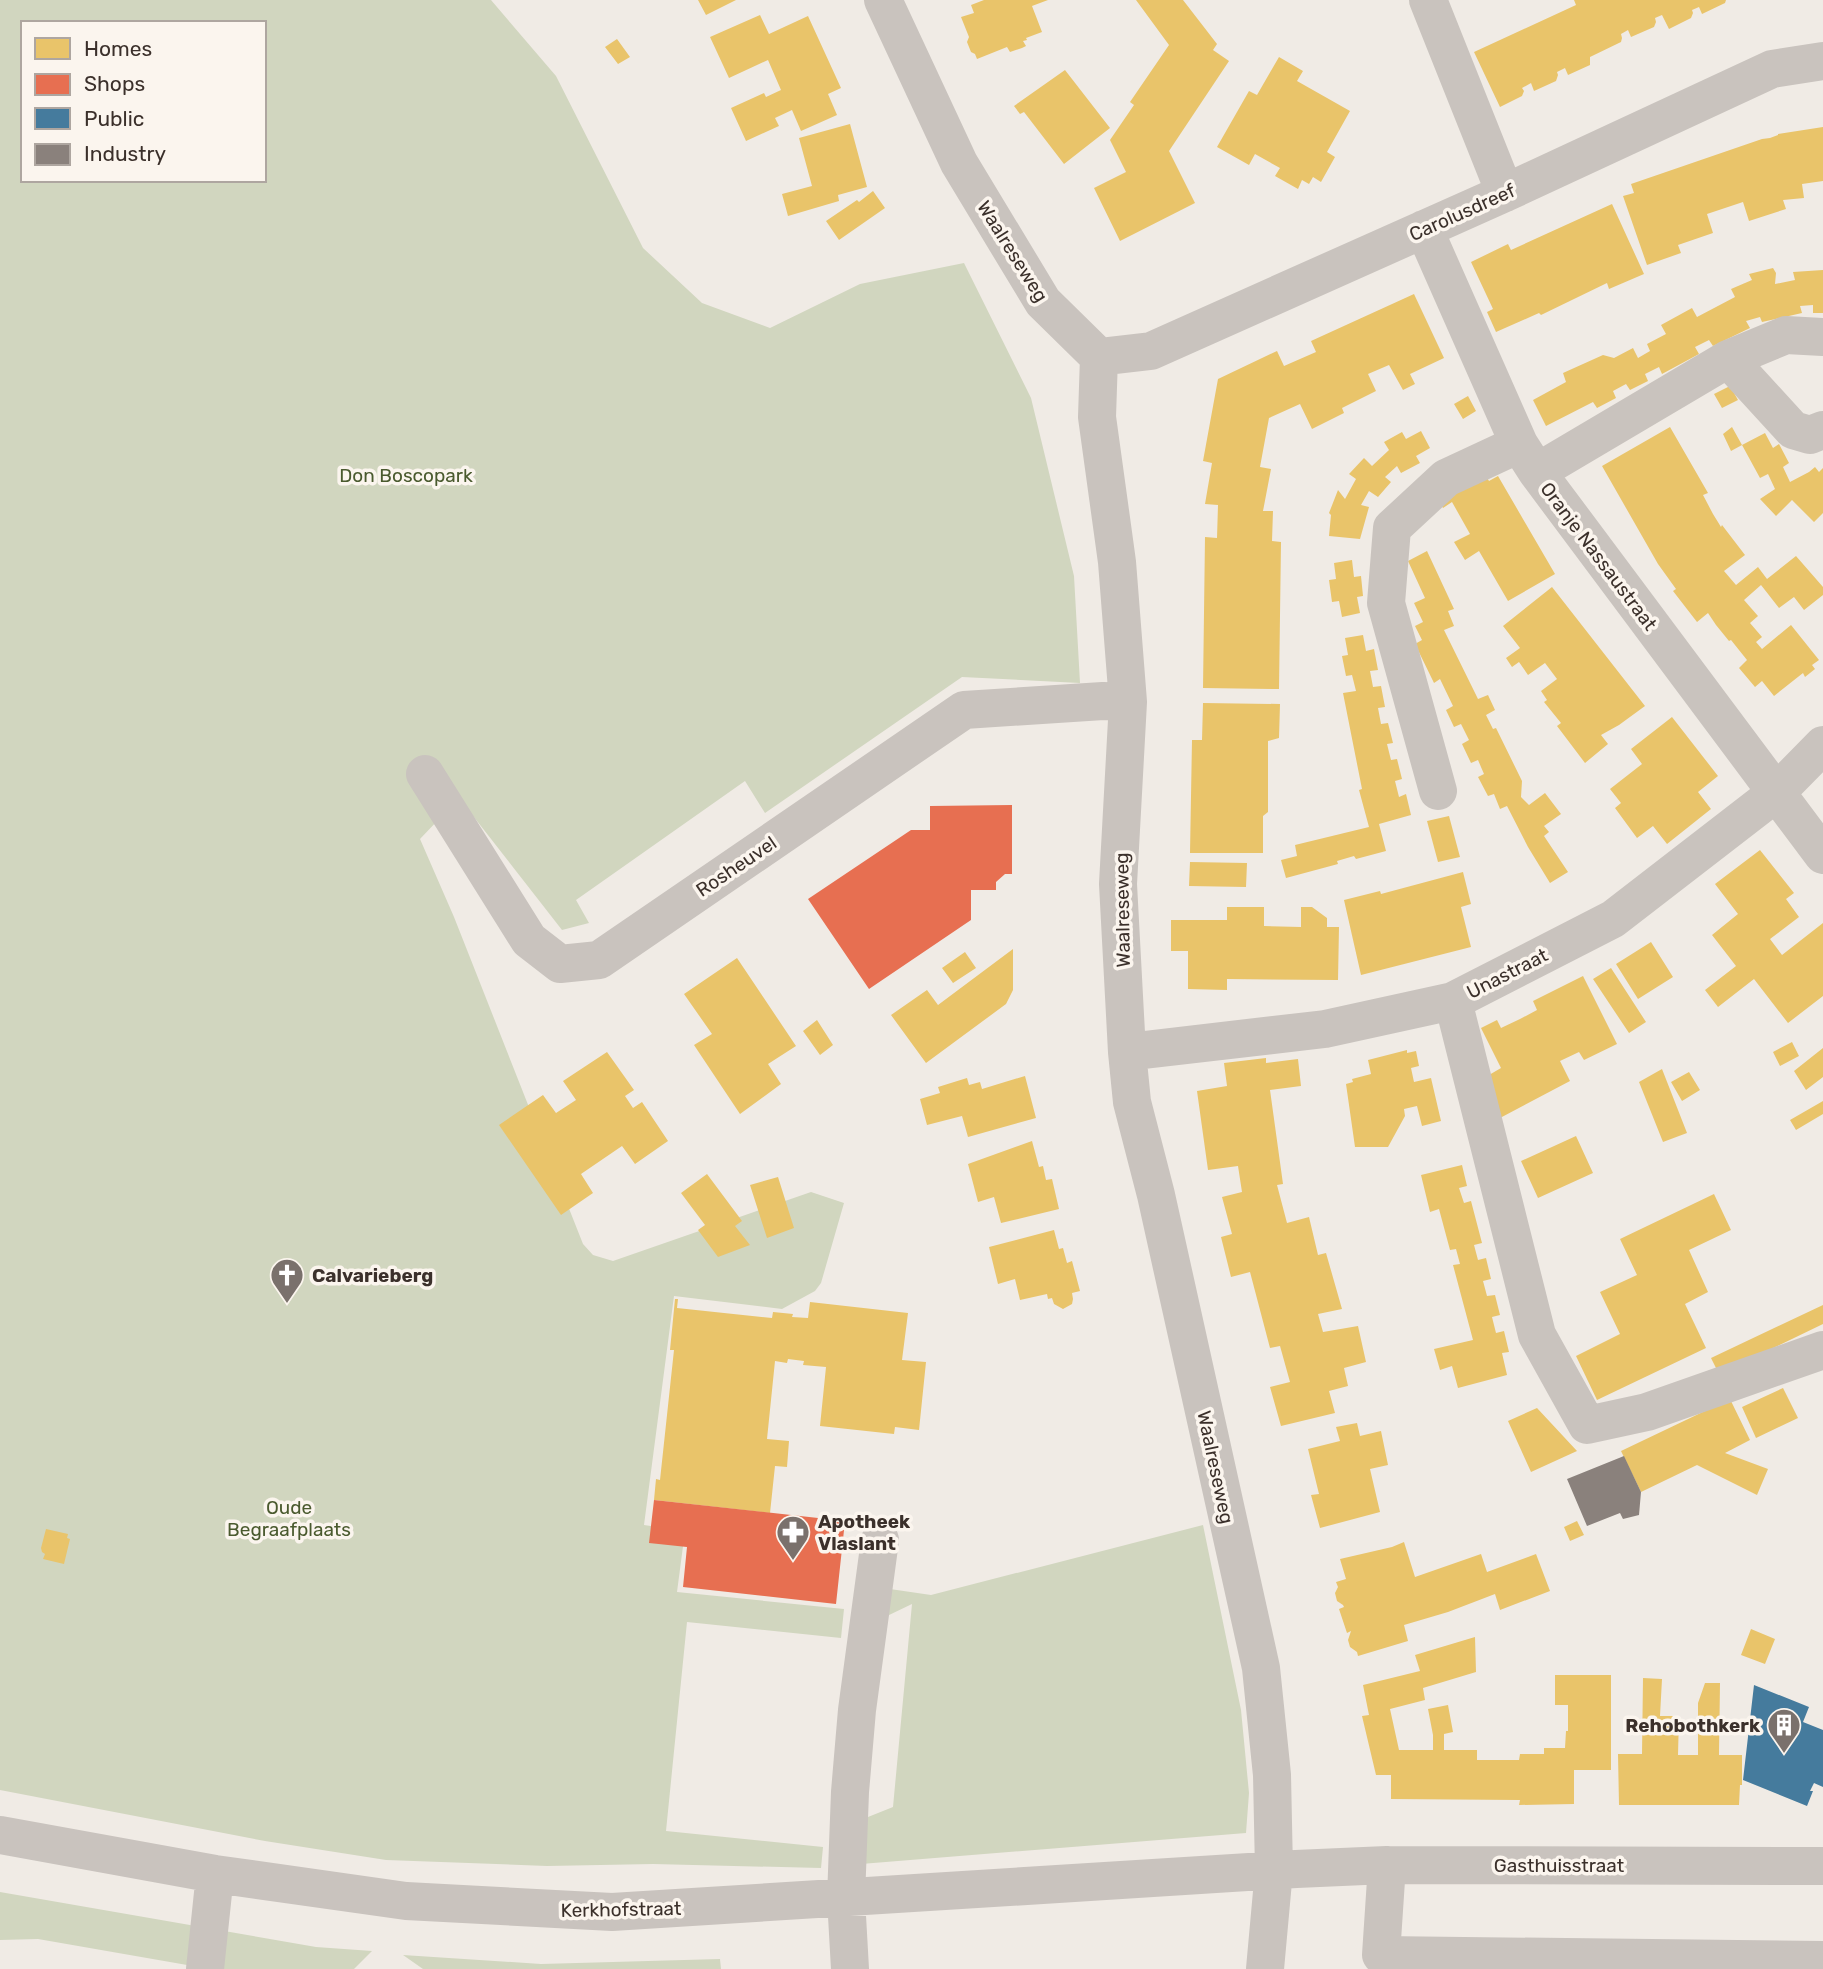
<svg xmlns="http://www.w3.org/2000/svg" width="1823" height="1969" font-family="Rubik,sans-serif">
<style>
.green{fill:#d1d6bf;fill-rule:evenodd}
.homes{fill:#e9c46a}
.shops{fill:#e76f51}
.public{fill:#457b9d}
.industry{fill:#8a817c}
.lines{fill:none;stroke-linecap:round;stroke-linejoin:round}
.minor{stroke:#c9c3be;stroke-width:38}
.labels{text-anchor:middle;stroke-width:7;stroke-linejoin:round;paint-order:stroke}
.street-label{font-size:19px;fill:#3b302b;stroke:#fbf5ee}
.park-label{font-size:19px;fill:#4a5a2e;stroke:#fbf5ee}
.poi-label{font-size:19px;font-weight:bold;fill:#3b302b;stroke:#fbf5ee;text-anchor:start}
</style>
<rect width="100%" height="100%" fill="#f0ebe5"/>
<path class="green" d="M 0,0 L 491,0 L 556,76 L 643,248 L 702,303 L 770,328 L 860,284 L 964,263 L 1031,398 L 1074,576 L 1080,683 L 962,677 L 765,813 L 745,781 L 576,900 L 589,923 L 562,930 L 459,798 L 420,839 L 454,917 L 583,1244 L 593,1255 L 613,1261 L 811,1192 L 844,1203 L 821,1283 L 815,1291 L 782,1309 L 674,1296 L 644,1525 L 685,1531 L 677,1592 L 844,1609 L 841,1638 L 687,1622 L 666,1831 L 823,1847 L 821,1868 L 653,1864 L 547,1866 L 386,1860 L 265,1841 L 0,1790 ZM 23,23 L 264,23 L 264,180 L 23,180 Z
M 1203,1525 L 1241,1710 L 1249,1793 L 1246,1833 L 861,1864 L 863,1819 L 893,1807 L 912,1604 L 887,1616 L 890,1589 L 931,1595 Z
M 0,1892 L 316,1947 L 372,1951 L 354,1969 L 210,1969 L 38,1939 L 0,1940 Z
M 403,1955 L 541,1964 L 720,1959 L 721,1969 L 423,1969 Z"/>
<path class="homes" d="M 698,0 L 736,0 L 706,15 Z
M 984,0 L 1048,0 L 1032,6 L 1042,32 L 1026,38 L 1027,40 L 1023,41 L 1026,46 L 1022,48 L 1010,52 L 1007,47 L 977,59 L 975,54 L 971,52 L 967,42 L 969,37 L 961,17 L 974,13 L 971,5 Z
M 1136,0 L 1183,0 L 1217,44 L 1213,50 L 1229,61 L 1169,151 L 1195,203 L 1120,241 L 1094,188 L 1126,172 L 1110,140 L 1134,105 L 1130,102 L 1169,45 Z
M 1574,0 L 1726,0 L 1725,3 L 1702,14 L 1699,7 L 1692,10 L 1693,13 L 1691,18 L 1669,29 L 1662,15 L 1655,18 L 1656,22 L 1654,27 L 1631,37 L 1628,30 L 1621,34 L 1622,38 L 1621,42 L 1590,57 L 1590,65 L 1568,75 L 1565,68 L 1557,72 L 1558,75 L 1556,81 L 1534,91 L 1531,83 L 1522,88 L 1524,91 L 1522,96 L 1500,107 L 1474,52 L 1576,5 Z
M 760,15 L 769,34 L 808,16 L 841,88 L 828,94 L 837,115 L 801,131 L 792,110 L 775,118 L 779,126 L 746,141 L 731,108 L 764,93 L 766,97 L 781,90 L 768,60 L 729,78 L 710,37 Z
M 617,39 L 630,57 L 618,64 L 605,47 Z
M 1279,57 L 1303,71 L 1297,81 L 1350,111 L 1327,152 L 1335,157 L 1321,182 L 1313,177 L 1309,184 L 1302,180 L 1298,189 L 1275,176 L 1280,168 L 1255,154 L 1249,165 L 1217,147 L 1249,91 L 1257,95 Z
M 1065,70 L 1110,128 L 1064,164 L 1024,112 L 1020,114 L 1014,106 Z
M 850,124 L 867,187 L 838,195 L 839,201 L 788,216 L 782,194 L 812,186 L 799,138 Z
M 1823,127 L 1823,181 L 1802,184 L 1804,198 L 1783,200 L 1786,209 L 1749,221 L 1743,202 L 1707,214 L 1713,233 L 1678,245 L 1681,253 L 1647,265 L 1623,196 L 1634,193 L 1631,184 L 1762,139 L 1770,138 L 1778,135 L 1778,134 Z
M 873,191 L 885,208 L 839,240 L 826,221 L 857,200 L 859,202 Z
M 1612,204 L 1644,274 L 1609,289 L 1607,283 L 1541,315 L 1539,313 L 1496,332 L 1487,312 L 1493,309 L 1471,262 L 1508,244 L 1511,250 Z
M 1773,268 L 1776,273 L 1775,284 L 1795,280 L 1793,272 L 1823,270 L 1823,313 L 1813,313 L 1813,305 L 1800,306 L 1802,313 L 1762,322 L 1760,317 L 1746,321 L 1750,328 L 1713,346 L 1709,340 L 1695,347 L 1699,354 L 1662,374 L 1659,367 L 1645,374 L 1648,381 L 1630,390 L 1626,384 L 1613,391 L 1616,398 L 1597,408 L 1593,402 L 1546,426 L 1533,400 L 1566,382 L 1563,373 L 1603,355 L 1614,358 L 1633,348 L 1638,358 L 1650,351 L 1647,344 L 1666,334 L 1661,325 L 1692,308 L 1697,317 L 1735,297 L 1731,289 L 1752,280 L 1749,274 Z
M 1414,294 L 1444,358 L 1410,374 L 1415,384 L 1403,390 L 1389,365 L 1368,374 L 1376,391 L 1342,408 L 1344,413 L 1312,429 L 1300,404 L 1269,418 L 1260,467 L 1271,469 L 1263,511 L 1273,511 L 1272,541 L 1281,542 L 1279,689 L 1203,688 L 1205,537 L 1217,538 L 1218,505 L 1205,504 L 1212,463 L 1203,461 L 1218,379 L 1277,351 L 1284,366 L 1316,352 L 1311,341 Z
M 1730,386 L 1738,400 L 1722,408 L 1714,394 Z
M 1468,396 L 1476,411 L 1463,419 L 1454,404 Z
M 1670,427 L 1708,493 L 1703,495 L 1713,514 L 1721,527 L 1722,525 L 1745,555 L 1724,571 L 1736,585 L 1758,567 L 1767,579 L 1796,556 L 1823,587 L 1823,595 L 1804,610 L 1794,597 L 1779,608 L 1761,585 L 1744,600 L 1758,616 L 1750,623 L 1762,637 L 1756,642 L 1762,649 L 1791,625 L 1819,660 L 1812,665 L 1815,669 L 1805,677 L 1803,673 L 1774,696 L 1762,681 L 1755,687 L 1739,668 L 1747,660 L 1731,640 L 1729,641 L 1716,625 L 1708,613 L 1697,622 L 1673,591 L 1676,589 L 1658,564 L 1602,466 Z
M 1732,427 L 1742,445 L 1731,451 L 1723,434 Z
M 1421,431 L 1430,448 L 1416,456 L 1420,463 L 1401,473 L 1397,466 L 1385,477 L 1391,482 L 1378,497 L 1369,491 L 1361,505 L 1369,507 L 1360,539 L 1329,536 L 1331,515 L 1329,513 L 1338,490 L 1345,499 L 1356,479 L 1349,474 L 1364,458 L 1372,466 L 1389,450 L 1384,442 L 1402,432 L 1406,439 Z
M 1765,433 L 1773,448 L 1779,444 L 1789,463 L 1783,467 L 1790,482 L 1809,472 L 1815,467 L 1819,472 L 1823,468 L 1823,513 L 1814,522 L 1792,500 L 1776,516 L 1760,499 L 1775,489 L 1768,474 L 1760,478 L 1742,445 Z
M 1483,471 L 1489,481 L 1498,476 L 1555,574 L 1508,601 L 1479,551 L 1465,560 L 1454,542 L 1470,534 L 1452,502 L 1443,508 L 1437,498 Z
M 1427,551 L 1454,609 L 1448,611 L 1454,626 L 1444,630 L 1478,699 L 1488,695 L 1495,710 L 1486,715 L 1493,729 L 1496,728 L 1522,781 L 1521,797 L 1529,805 L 1545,793 L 1561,814 L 1544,826 L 1549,832 L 1544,836 L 1568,872 L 1550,883 L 1528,847 L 1507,806 L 1500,809 L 1494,794 L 1488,796 L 1478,777 L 1484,774 L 1478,760 L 1471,763 L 1462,744 L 1469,740 L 1461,724 L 1454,727 L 1446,710 L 1453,706 L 1440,679 L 1434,683 L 1415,644 L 1422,640 L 1415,626 L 1423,622 L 1414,603 L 1425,598 L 1408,561 Z
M 1352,560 L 1354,577 L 1361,576 L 1363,596 L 1357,597 L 1360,613 L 1342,617 L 1339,601 L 1332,602 L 1329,580 L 1336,579 L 1334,563 Z
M 1552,587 L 1645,706 L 1619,725 L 1601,735 L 1608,744 L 1585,763 L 1557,726 L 1561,723 L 1544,702 L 1547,700 L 1541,691 L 1557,679 L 1545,663 L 1528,675 L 1519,662 L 1512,667 L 1506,658 L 1520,648 L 1503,626 Z
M 1363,635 L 1366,651 L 1374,649 L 1378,670 L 1370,671 L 1373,687 L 1381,686 L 1385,707 L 1378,708 L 1381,724 L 1388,723 L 1393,743 L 1387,744 L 1391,760 L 1397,759 L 1402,779 L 1395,781 L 1399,797 L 1406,794 L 1411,815 L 1379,824 L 1386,851 L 1356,859 L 1354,856 L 1337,861 L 1338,864 L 1286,878 L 1281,860 L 1297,856 L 1295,845 L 1369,827 L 1359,790 L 1362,789 L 1343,693 L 1356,691 L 1352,675 L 1346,676 L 1342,656 L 1348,655 L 1345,638 Z
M 1203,703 L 1280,704 L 1279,738 L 1268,741 L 1268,812 L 1263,816 L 1263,853 L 1190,853 L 1192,740 L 1202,740 Z
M 1672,717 L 1718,776 L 1698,792 L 1711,809 L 1667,844 L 1653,826 L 1637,838 L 1615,808 L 1621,803 L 1610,789 L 1642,764 L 1631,749 Z
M 1449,816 L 1460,857 L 1438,862 L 1427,821 Z
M 1760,850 L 1794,893 L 1786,899 L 1799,917 L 1770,939 L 1782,955 L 1823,923 L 1823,996 L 1788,1023 L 1754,979 L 1718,1007 L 1705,990 L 1736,966 L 1712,935 L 1738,914 L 1715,884 Z
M 1190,862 L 1247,863 L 1246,887 L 1189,886 Z
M 1463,872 L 1471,904 L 1461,907 L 1471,947 L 1361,975 L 1344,900 L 1380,891 L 1381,894 Z
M 1227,907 L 1264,907 L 1264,926 L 1301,927 L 1301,907 L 1312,907 L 1327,918 L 1327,927 L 1339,927 L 1338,980 L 1227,979 L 1227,990 L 1188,989 L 1188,951 L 1171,951 L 1171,920 L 1227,920 Z
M 1651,942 L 1673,977 L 1638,999 L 1616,964 Z
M 1013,949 L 1013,990 L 1006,1004 L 926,1063 L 891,1015 L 927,990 L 938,1005 Z
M 965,952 L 976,968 L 953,983 L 942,968 Z
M 737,958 L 796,1046 L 768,1064 L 781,1084 L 740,1114 L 694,1045 L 712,1034 L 684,994 Z
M 1611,968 L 1646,1022 L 1629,1033 L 1593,979 Z
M 1583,976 L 1617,1044 L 1584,1060 L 1579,1052 L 1560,1061 L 1570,1081 L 1500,1118 L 1489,1075 L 1501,1068 L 1481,1028 L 1497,1020 L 1501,1028 L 1520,1019 L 1537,1010 L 1533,1001 Z
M 817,1020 L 833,1045 L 820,1055 L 803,1031 Z
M 1792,1042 L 1799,1056 L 1780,1066 L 1773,1052 Z
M 1823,1048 L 1823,1077 L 1806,1090 L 1794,1071 Z
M 1407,1050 L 1407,1053 L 1416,1051 L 1419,1066 L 1411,1068 L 1414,1082 L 1431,1078 L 1441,1121 L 1422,1126 L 1417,1106 L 1404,1109 L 1405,1116 L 1388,1147 L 1355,1147 L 1346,1084 L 1353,1082 L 1352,1079 L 1371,1074 L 1368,1060 Z
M 607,1052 L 634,1090 L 625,1096 L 633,1108 L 642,1102 L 668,1141 L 635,1164 L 622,1146 L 581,1174 L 593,1193 L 561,1215 L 499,1125 L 543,1095 L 556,1113 L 576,1100 L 563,1081 Z
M 1266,1058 L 1266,1063 L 1298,1059 L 1301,1086 L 1270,1090 L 1283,1184 L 1277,1185 L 1287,1223 L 1309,1217 L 1318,1255 L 1326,1253 L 1342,1309 L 1318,1314 L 1323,1332 L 1358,1326 L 1366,1362 L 1344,1368 L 1348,1386 L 1329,1391 L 1335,1413 L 1281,1426 L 1270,1387 L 1290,1382 L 1280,1346 L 1270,1348 L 1250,1272 L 1231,1277 L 1221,1237 L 1232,1234 L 1222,1197 L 1242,1192 L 1238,1166 L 1208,1170 L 1197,1091 L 1227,1086 L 1224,1063 Z
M 1662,1069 L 1687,1133 L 1663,1142 L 1639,1082 Z
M 1689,1072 L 1700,1090 L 1682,1101 L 1671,1082 Z
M 1025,1076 L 1036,1118 L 968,1137 L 962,1116 L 927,1125 L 920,1099 L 940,1093 L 938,1087 L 967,1078 L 969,1085 L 980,1082 L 982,1089 Z
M 1823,1101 L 1823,1114 L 1796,1130 L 1790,1120 Z
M 1576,1136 L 1593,1173 L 1538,1198 L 1521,1161 Z
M 1032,1141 L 1039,1167 L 1043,1166 L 1046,1180 L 1052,1179 L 1059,1209 L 1001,1223 L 994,1197 L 978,1202 L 968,1164 Z
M 1462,1165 L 1467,1186 L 1459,1188 L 1464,1203 L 1471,1201 L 1482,1243 L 1474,1245 L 1478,1260 L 1486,1258 L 1491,1279 L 1483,1281 L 1487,1296 L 1495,1295 L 1500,1315 L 1492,1317 L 1496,1333 L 1504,1331 L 1509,1352 L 1502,1353 L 1507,1375 L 1458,1388 L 1452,1366 L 1440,1370 L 1434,1349 L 1473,1340 L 1453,1265 L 1460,1264 L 1456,1249 L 1450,1250 L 1439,1209 L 1430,1212 L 1421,1175 Z
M 707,1174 L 742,1221 L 735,1226 L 750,1245 L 718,1257 L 698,1230 L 705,1225 L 681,1193 Z
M 778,1177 L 794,1228 L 767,1238 L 750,1185 Z
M 1714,1194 L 1731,1230 L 1689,1250 L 1708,1292 L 1685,1304 L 1706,1348 L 1597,1400 L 1576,1356 L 1620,1334 L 1600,1292 L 1637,1275 L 1620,1239 Z
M 1054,1230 L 1059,1249 L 1063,1248 L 1067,1263 L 1072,1261 L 1080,1291 L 1072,1293 L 1073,1299 L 1072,1304 L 1063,1309 L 1054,1304 L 1052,1298 L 1048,1299 L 1047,1294 L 1020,1300 L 1015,1279 L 998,1284 L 989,1247 Z
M 675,1299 L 678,1299 L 677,1308 L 772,1318 L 773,1312 L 793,1314 L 792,1317 L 808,1318 L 810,1302 L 908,1313 L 902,1360 L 926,1362 L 919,1430 L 895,1427 L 894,1434 L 820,1426 L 826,1367 L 803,1365 L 804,1361 L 788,1359 L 787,1363 L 775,1361 L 767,1439 L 789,1441 L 787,1467 L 775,1466 L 770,1513 L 654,1500 L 656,1479 L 660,1480 L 674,1350 L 670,1350 Z
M 1823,1305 L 1823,1324 L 1719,1374 L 1711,1358 Z
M 1783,1388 L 1798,1418 L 1756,1438 L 1742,1407 Z
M 1730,1399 L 1750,1440 L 1725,1453 L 1768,1469 L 1757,1495 L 1697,1465 L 1641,1492 L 1621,1451 Z
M 1537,1408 L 1577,1451 L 1531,1472 L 1508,1421 Z
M 1357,1423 L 1360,1436 L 1381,1431 L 1388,1465 L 1370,1469 L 1380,1512 L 1320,1528 L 1311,1495 L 1319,1494 L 1308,1449 L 1340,1441 L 1336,1427 Z
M 1577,1521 L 1584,1535 L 1570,1541 L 1564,1527 Z
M 46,1529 L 68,1534 L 67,1538 L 70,1539 L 64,1564 L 43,1559 L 45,1554 L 42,1552 L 41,1548 Z
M 1404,1542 L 1415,1577 L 1481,1554 L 1487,1572 L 1536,1554 L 1550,1591 L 1500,1610 L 1495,1594 L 1448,1612 L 1404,1625 L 1408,1641 L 1358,1656 L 1357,1652 L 1350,1647 L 1348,1640 L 1351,1631 L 1347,1633 L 1339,1609 L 1344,1607 L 1343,1605 L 1337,1601 L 1335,1593 L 1338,1587 L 1336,1582 L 1346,1579 L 1340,1559 L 1392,1547 Z
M 1751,1629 L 1775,1639 L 1765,1664 L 1741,1655 Z
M 1475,1637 L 1476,1672 L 1423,1688 L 1425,1700 L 1390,1709 L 1399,1750 L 1433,1750 L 1433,1735 L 1428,1709 L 1448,1705 L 1453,1732 L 1444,1734 L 1444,1750 L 1477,1750 L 1477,1760 L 1519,1760 L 1520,1754 L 1544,1754 L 1544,1748 L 1565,1748 L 1566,1731 L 1568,1731 L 1568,1705 L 1555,1705 L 1555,1675 L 1611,1675 L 1611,1770 L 1574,1770 L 1574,1804 L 1519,1805 L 1520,1800 L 1391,1799 L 1391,1775 L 1376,1775 L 1362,1716 L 1369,1715 L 1363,1685 L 1420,1671 L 1415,1655 Z
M 1643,1678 L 1662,1679 L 1660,1716 L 1679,1716 L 1678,1755 L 1698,1755 L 1698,1703 L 1705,1683 L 1720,1683 L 1719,1755 L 1742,1755 L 1742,1785 L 1740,1785 L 1739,1805 L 1619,1805 L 1618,1754 L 1642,1754 Z"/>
<path class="shops" d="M 1012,805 L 1012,874 L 1005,874 L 996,882 L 996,890 L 971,890 L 971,920 L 869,989 L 808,899 L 911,830 L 930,830 L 930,806 Z
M 654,1500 L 845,1521 L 836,1604 L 683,1587 L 687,1547 L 649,1543 Z"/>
<path class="public" d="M 1754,1685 L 1809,1707 L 1803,1722 L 1823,1730 L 1823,1787 L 1814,1783 L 1810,1791 L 1813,1791 L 1807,1806 L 1743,1780 Z"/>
<path class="industry" d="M 1624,1456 L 1641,1492 L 1639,1515 L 1623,1519 L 1620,1513 L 1587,1526 L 1567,1479 Z"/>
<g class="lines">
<path class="minor" d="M 883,0 L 959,163 L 1043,302 L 1099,357 L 1097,417 L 1117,562 L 1128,702 L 1118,884 L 1127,1052 L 1132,1102 L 1156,1195 L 1261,1668 L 1272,1775 L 1274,1870 L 1265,1969
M 1428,0 L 1505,193
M 1424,229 L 1519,444 L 1537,472 L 1823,855
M 1099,357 L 1151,351 L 1505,193 L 1772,69 L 1823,61
M 1728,359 L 1793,430 L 1810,435 L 1823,430
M 1537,472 L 1728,359 L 1786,335 L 1823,337
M 425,774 L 529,940 L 560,964 L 599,960 L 964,710 L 1103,701 L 1128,702
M 1438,791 L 1386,603 L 1392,528 L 1446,478 L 1519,444
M 1453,1001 L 1537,1335 L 1587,1425 L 1647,1412 L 1823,1350
M 1127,1052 L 1325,1029 L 1453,1001 L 1613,919 L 1776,793 L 1823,745
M 0,1835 L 215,1874 L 406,1901 L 612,1912 L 1296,1869 L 1387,1865 L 1823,1866
M 1387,1865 L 1381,1955 L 1823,1960
M 205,1969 L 215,1874
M 850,1969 L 846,1898 L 850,1792 L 857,1710 L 880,1540"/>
</g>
<defs>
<symbol id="church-pin" viewBox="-11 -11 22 30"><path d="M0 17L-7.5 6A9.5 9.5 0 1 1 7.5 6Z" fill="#7a716c" stroke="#fbf5ee"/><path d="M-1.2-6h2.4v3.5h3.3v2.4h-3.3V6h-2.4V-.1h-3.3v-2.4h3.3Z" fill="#fff"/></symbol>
<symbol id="pharmacy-pin" viewBox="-11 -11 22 30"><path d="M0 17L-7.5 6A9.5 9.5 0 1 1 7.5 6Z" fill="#7a716c" stroke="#fbf5ee"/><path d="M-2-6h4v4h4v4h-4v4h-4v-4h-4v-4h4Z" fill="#fff"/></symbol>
<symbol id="building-pin" viewBox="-11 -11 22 30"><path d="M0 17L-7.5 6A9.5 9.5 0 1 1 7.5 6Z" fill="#7a716c" stroke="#fbf5ee"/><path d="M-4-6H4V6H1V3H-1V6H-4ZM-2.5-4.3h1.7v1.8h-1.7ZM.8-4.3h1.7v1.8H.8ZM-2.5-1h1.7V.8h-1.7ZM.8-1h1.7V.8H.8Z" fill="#fff"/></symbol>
</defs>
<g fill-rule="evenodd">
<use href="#church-pin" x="268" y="1256" width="38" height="52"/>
<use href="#pharmacy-pin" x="774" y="1513" width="38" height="52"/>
<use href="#building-pin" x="1765" y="1706" width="38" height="52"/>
</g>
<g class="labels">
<g class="street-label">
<text transform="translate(1462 212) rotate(-24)" y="7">Carolusdreef</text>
<text transform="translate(1013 251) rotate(58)" y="7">Waalreseweg</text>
<text transform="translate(1599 556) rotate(53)" y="7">Oranje Nassaustraat</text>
<text transform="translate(736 866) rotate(-34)" y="7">Rosheuvel</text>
<text transform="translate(1122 910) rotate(-91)" y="7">Waalreseweg</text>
<text transform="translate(1507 973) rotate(-27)" y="7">Unastraat</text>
<text transform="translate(1216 1467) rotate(78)" y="7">Waalreseweg</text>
<text x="1559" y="1872">Gasthuisstraat</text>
<text transform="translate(621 1909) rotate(-1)" y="7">Kerkhofstraat</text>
</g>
<g class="park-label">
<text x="406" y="482">Don Boscopark</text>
<text x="289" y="1514">Oude<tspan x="289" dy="22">Begraafplaats</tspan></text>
</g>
<g class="poi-label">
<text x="312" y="1282">Calvarieberg</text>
<text x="818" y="1528">Apotheek<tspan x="818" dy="22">Vlaslant</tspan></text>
<text x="1760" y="1732" text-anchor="end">Rehobothkerk</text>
</g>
</g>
<rect x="21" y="21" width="245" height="161" fill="#fbf5ee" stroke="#aea6a0" stroke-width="2"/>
<rect x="35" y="38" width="35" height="21" fill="#e9c46a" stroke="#aea6a0" stroke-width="2"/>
<text x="84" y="56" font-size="21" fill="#3b302b">Homes</text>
<rect x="35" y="74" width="35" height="21" fill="#e76f51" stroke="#aea6a0" stroke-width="2"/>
<text x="84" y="91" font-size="21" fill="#3b302b">Shops</text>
<rect x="35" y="108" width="35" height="21" fill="#457b9d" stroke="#aea6a0" stroke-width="2"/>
<text x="84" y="126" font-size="21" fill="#3b302b">Public</text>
<rect x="35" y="144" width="35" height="21" fill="#8a817c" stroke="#aea6a0" stroke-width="2"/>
<text x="84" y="161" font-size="21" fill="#3b302b">Industry</text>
</svg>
